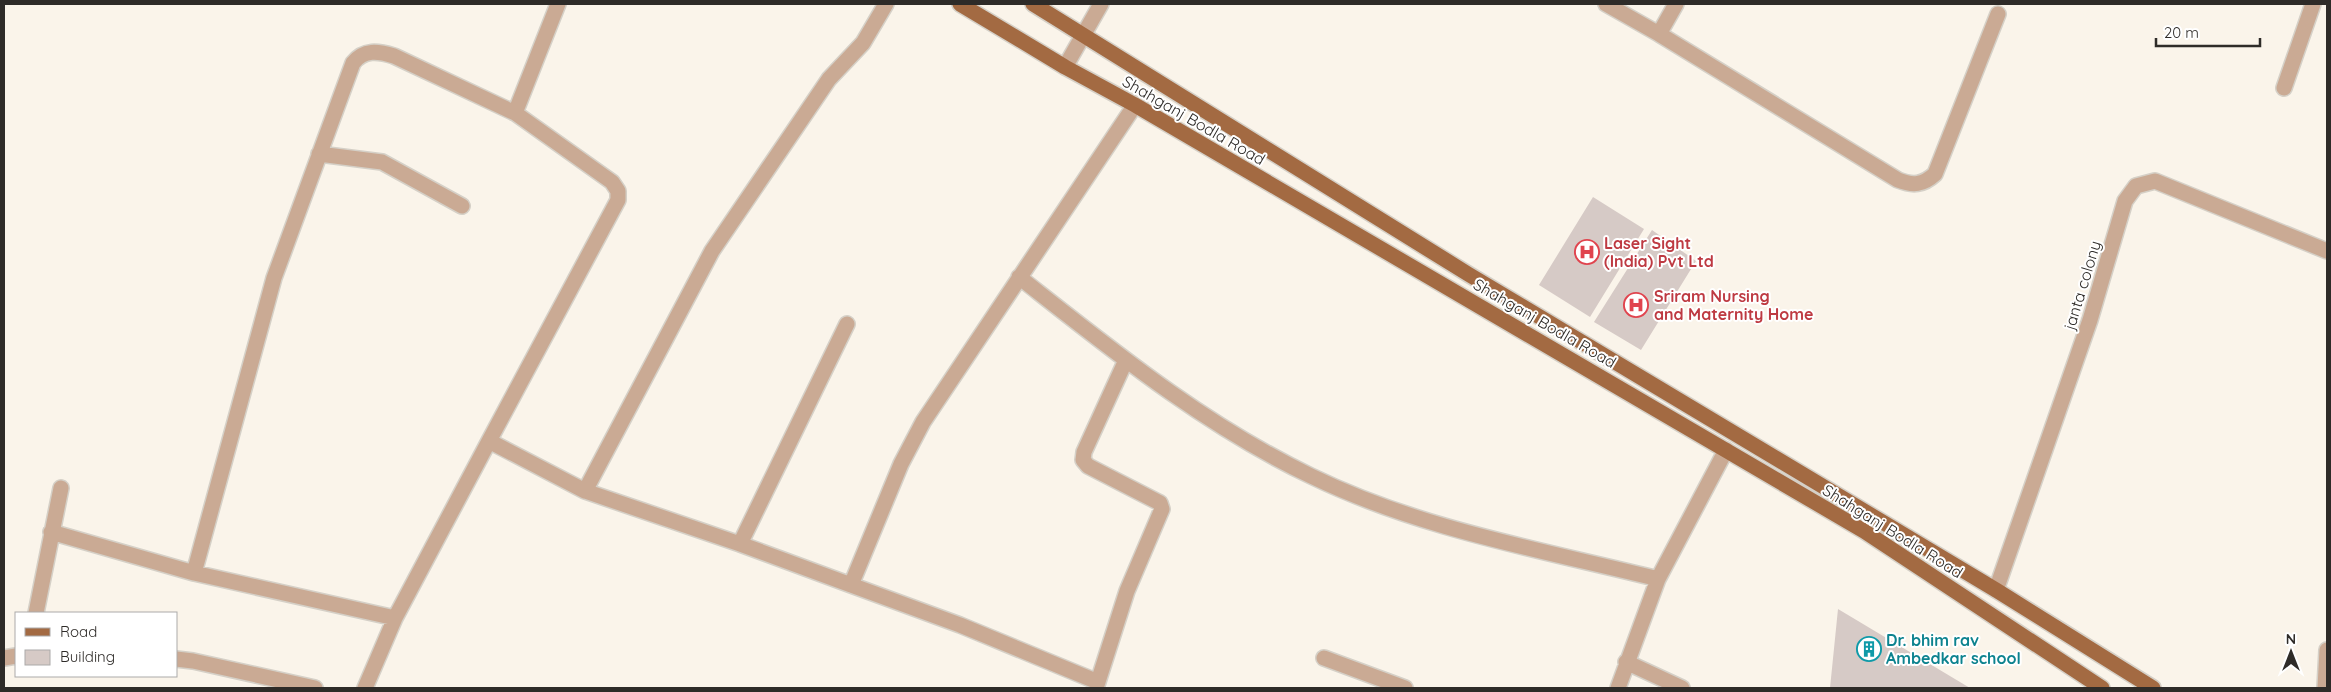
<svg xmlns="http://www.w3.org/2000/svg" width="2331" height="692" font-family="Quicksand,sans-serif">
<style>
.building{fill:#d6cac6}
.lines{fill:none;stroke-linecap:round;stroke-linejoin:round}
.minor-casing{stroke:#d5d0c7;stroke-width:18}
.primary-casing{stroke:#d5d0c7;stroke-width:18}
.minor{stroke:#caaa94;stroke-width:15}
.primary{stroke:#a36a42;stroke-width:15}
.labels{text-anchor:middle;stroke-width:4;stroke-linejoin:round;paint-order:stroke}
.street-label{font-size:16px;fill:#2e2b28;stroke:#fff}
.health-label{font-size:16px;font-weight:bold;fill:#be3a42;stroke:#fff;text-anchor:start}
.culture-label{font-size:16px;font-weight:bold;fill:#0d838f;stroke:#fff;text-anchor:start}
</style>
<rect width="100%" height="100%" fill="#faf4ea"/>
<path class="building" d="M 1593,197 L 1644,229 L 1590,317 L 1539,285 Z
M 1652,230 L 1696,261 L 1641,350 L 1594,322 Z
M 1838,609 L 1970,688 L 1830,688 Z"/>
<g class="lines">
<defs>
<path id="minor" d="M 558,4 L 515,113 L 612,182 L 618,191 L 618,200 L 489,441 L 585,491 L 740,544 L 851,585 L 901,464 L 923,422 L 1135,105
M 1606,4 L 1659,34 L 1676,4
M 1659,34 L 1898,180 C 1913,186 1923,185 1935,174 L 1998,14
M 1065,67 L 1101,4
M 2284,88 L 2313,4
M 319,154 L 382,162 L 462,206
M 1019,277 C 1112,350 1204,425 1311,476 C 1420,529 1542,550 1658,579
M 585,491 L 712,251 L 829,79 L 863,43 L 886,4
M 51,532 L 194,573 L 395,618
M 740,544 L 847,324
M 194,573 L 274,278 L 353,63 C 364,49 378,51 394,56 L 515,113
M 851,585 L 960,625 L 1098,682
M 1996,590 L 2090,320 L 2125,201 L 2136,186 L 2155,181 L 2327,251
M 36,613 L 61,488
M 4,658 L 16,656
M 1324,658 L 1405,688
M 176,659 L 193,661 L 315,688
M 1626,662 L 1682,688
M 365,688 L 395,618 L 489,441
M 1096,688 L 1127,591 L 1162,509 L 1160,503 L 1088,466 L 1083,460 L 1084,452 L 1126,360
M 1618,688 L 1658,579 L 1726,450
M 2325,688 L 2327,650"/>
<path id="primary" d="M 960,4 L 1065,67 L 1135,105 L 1864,531 L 2102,688
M 1033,4 L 1468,274 L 1996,590 L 2153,688"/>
</defs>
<use href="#minor" class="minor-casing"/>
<use href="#primary" class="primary-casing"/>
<use href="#minor" class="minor"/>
<use href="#primary" class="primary"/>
</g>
<defs>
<symbol id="hospital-ring" viewBox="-11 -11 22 22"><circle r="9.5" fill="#fff" stroke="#e0444e" stroke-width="1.5"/><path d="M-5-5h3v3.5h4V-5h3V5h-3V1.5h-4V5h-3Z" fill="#e0444e"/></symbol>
<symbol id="building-ring" viewBox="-11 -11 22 22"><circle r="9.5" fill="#fff" stroke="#0f9aa8" stroke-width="1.5"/><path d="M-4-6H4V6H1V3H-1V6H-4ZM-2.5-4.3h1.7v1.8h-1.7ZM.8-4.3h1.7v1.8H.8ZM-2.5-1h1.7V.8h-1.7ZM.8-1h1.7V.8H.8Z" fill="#0f9aa8"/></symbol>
</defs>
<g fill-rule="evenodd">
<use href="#hospital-ring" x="1573" y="238" width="28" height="28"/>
<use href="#hospital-ring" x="1622" y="291" width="28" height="28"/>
<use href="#building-ring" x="1855" y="635" width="28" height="28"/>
</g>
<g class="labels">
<g class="street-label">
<text transform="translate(1194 120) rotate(30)" y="6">Shahganj Bodla Road</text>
<text transform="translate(2082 285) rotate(-73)" y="6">janta colony</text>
<text transform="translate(1545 323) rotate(30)" y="6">Shahganj Bodla Road</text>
<text transform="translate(1893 531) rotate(32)" y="6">Shahganj Bodla Road</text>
</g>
<g class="health-label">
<text x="1604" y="249">Laser Sight<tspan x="1604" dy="18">(India) Pvt Ltd</tspan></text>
<text x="1654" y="302">Sriram Nursing<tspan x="1654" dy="18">and Maternity Home</tspan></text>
</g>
<g class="culture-label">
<text x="1886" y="646">Dr. bhim rav<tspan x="1886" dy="18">Ambedkar school</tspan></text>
</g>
</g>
<rect width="2331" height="692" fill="none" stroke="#2e2b28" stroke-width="10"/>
<rect x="15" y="612" width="162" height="65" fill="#ffffff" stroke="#abaaa9"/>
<rect x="25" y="628" width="25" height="8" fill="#a36a42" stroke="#abaaa9"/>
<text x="60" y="637" font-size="15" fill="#2e2b28">Road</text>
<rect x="25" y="650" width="25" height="15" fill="#d6cac6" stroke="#abaaa9"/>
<text x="60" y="662" font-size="15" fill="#2e2b28">Building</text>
<g transform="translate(2291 652)" stroke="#ffffff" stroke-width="4" paint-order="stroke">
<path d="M0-4L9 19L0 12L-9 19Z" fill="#2e2b28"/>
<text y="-8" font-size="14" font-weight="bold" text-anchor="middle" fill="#2e2b28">N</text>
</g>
<path d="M2156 38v8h104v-8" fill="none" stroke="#2e2b28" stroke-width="2.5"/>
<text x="2164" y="38" font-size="15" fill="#2e2b28" stroke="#ffffff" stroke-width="4" paint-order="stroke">20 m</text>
</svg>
